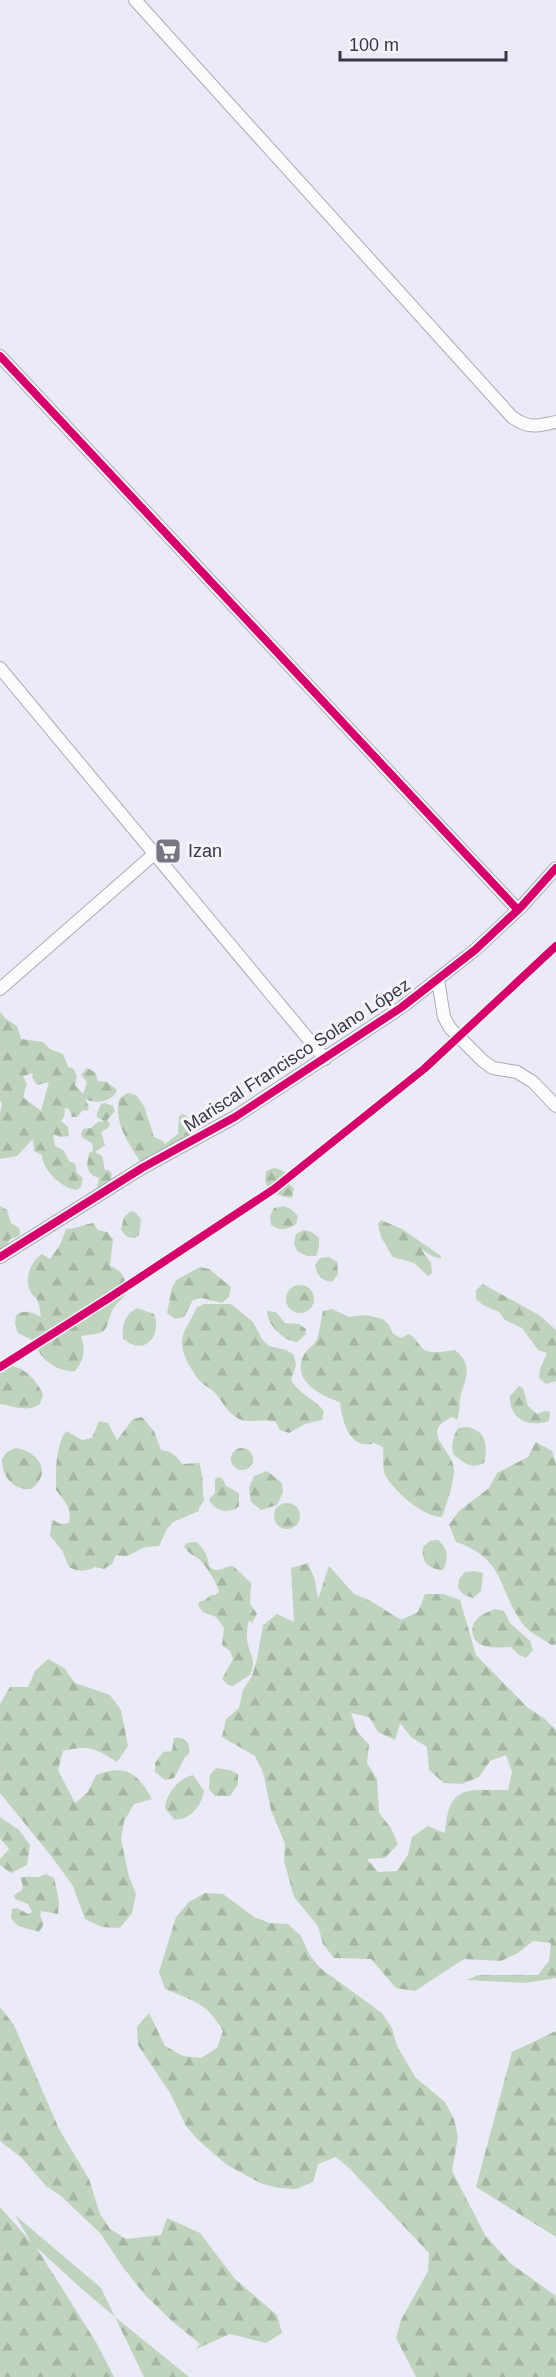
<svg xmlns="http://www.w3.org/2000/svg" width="556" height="2377" font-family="Arial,sans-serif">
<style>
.forest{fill:url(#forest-firs);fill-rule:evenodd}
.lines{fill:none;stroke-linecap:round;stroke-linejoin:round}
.minor-casing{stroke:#abaab5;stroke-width:14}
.minor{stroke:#fcfcfe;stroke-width:12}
.cycleway-casing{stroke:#f4f4fa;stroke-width:11}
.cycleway{stroke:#d6006c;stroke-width:8}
.labels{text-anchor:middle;stroke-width:6;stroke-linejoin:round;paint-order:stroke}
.poi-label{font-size:18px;fill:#383743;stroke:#f4f4fa;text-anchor:start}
.street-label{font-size:18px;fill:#383743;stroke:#f4f4fa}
</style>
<defs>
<pattern id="forest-firs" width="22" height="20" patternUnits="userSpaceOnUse" patternTransform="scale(1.5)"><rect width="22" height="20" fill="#c0d3be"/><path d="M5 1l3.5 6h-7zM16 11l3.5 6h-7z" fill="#a6b6a4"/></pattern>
</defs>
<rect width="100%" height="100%" fill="#ebeaf7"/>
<path class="forest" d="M 0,1012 L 6,1019 L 17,1026 L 21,1039 L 43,1042 L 50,1049 L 63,1054 L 68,1067 L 73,1068 L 77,1076 L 75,1085 L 83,1094 L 87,1082 L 81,1075 L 87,1068 L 95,1072 L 98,1081 L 107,1082 L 117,1090 C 113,1101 96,1105 85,1099 L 89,1107 L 87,1111 L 83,1110 L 77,1117 L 72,1117 L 69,1109 L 65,1108 L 64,1117 L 61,1121 L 68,1127 L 69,1136 L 60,1137 L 53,1134 L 55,1146 L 63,1150 L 70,1162 L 75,1163 L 77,1173 L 83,1178 L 81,1187 L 77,1190 C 63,1189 42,1170 42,1155 L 34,1151 L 33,1139 L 17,1156 L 0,1159 L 0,1113 L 2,1104 L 0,1100 ZM 33,1073 L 32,1077 L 37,1085 L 49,1082 L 41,1111 L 23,1097 L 27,1084 L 23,1076 Z
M 128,1093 L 136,1095 L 144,1106 L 154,1137 L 163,1141 L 165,1144 L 178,1134 L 179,1116 L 183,1114 L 206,1128 L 141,1163 C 130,1145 112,1122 120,1098 Z
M 105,1103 L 113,1106 L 115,1111 L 107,1120 L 110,1124 L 108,1128 L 101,1132 L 105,1145 L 95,1152 L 102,1156 L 105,1170 L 109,1170 L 112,1174 L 111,1179 L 114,1183 L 96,1192 L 99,1178 C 86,1174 86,1165 89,1153 L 93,1151 L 92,1143 L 83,1138 L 81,1134 L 83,1129 L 91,1128 L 98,1122 L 104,1121 L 97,1117 L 97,1113 L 101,1104 Z
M 274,1168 C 285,1170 289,1174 290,1185 L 294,1188 L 292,1198 C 275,1195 262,1191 266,1171 Z
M 0,1206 L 7,1210 L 11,1223 L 19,1228 L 20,1232 L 19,1236 L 10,1239 L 6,1247 L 0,1253 Z
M 283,1206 L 291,1209 L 298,1216 L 296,1224 C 286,1230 280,1231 271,1225 L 270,1216 L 274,1208 Z
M 131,1211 L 135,1212 L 141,1219 L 139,1235 L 135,1238 L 127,1237 L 121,1230 L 124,1217 Z
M 381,1220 L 402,1229 L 441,1256 L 441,1259 L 432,1256 L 421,1249 L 431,1263 L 432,1273 L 428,1276 L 414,1263 L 393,1257 L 381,1237 L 378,1224 Z
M 93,1223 L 98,1230 L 107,1232 L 113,1239 L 110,1266 C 124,1271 127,1281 125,1295 C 121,1300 114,1306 112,1311 C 103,1335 109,1332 81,1336 C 86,1350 84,1360 75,1371 C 58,1373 38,1358 34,1341 L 18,1333 L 15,1324 L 16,1315 C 26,1309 31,1312 41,1317 C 40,1312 40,1306 38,1302 C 36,1295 36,1300 32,1294 C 23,1282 30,1261 42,1254 L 50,1259 L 60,1245 L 66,1229 C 76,1229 83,1225 93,1223 Z
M 304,1230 L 312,1232 L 319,1238 L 319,1247 L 316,1256 L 307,1256 L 297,1251 L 294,1243 L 296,1234 Z
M 329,1257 L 337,1262 L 338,1274 L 332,1282 C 321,1280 317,1276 315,1265 L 320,1258 Z
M 200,1267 L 209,1269 L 231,1287 L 229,1297 L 222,1303 L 202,1298 L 193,1300 L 184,1317 L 175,1319 L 167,1313 L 172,1288 L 176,1280 Z
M 483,1284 L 539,1315 L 556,1330 L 556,1381 L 546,1384 L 539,1378 L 540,1369 L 547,1353 L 538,1350 L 522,1328 L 505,1320 L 499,1312 L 483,1305 L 476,1299 L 476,1290 Z
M286 1299a14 14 0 1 1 28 0a14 14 0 1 1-28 0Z
M 204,1304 L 231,1304 L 253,1322 L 262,1339 L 269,1346 L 286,1350 L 294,1355 L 296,1365 L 291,1380 C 301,1396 314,1398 324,1411 L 322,1420 L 305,1424 L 289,1433 L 280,1430 L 276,1422 C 264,1418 251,1424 239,1419 C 226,1412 223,1401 214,1392 C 209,1387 203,1385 199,1380 C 192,1371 181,1353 182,1342 C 182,1329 193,1320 196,1308 Z
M 137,1308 L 154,1314 C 163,1336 143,1358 123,1338 C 122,1325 124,1315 137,1308 Z
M 332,1309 L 349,1317 L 366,1315 L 383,1319 L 389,1325 L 393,1334 L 401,1338 L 409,1334 C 416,1338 418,1344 423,1349 C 431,1355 446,1351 455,1350 C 471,1363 468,1374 462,1391 C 458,1400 461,1410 457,1420 L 453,1417 C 416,1432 455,1450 454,1471 C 454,1481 446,1507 442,1517 C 423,1517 395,1492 385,1475 C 382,1469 384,1455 383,1447 L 374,1443 C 350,1451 342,1421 340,1402 C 320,1396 289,1379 305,1353 C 308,1348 314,1346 317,1339 C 320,1331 321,1320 323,1311 Z
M 267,1311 L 276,1312 L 285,1323 L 299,1324 L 306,1329 L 306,1334 L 297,1342 C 284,1341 267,1325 267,1311 Z
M 2,1364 C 21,1365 37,1378 43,1395 L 40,1404 C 27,1413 15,1406 0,1404 L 0,1367 Z
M 519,1386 L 523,1388 L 528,1406 L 537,1414 L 545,1411 L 550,1412 L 549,1421 C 529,1428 509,1419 510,1396 Z
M 142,1417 L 154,1431 L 161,1450 C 171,1451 176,1455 182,1464 L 199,1463 C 204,1475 202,1488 204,1501 L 199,1508 L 199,1511 L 173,1522 L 167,1529 L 159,1546 C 152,1547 144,1546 139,1550 C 129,1555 127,1558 116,1555 L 112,1564 L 104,1569 L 95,1567 C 85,1572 79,1572 69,1567 L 62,1550 L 50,1536 L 52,1519 L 60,1524 L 69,1523 C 72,1507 65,1502 56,1490 C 56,1471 55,1447 66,1431 L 82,1440 L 92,1438 L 99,1421 L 108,1423 L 117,1440 L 133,1419 Z
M 467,1427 C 487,1431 488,1446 484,1463 C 471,1470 463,1462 453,1454 C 451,1444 453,1437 458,1428 Z
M 536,1442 L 552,1451 L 556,1464 L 556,1644 L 552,1645 C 543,1639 528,1632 522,1623 C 497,1588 506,1559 456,1542 L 449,1525 L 459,1511 L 489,1488 L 497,1473 L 528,1457 Z
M231 1459a11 11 0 1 1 22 0a11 11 0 1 1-22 0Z
M 16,1448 C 39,1452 53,1473 31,1489 C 12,1490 2,1476 2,1459 L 7,1452 Z
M 267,1471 L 282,1483 L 283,1492 L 277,1505 L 261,1510 L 251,1502 L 249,1488 L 254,1476 Z
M 218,1477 L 222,1478 L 226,1486 L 239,1493 L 239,1506 C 230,1515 213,1511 209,1499 L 215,1493 L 215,1479 Z
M274 1516a13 13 0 1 1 26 0a13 13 0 1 1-26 0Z
M 438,1540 C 448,1548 449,1558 443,1570 C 428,1569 421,1562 423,1547 L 430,1541 Z
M 196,1542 C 204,1548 208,1556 209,1566 C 218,1575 223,1566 233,1566 L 251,1583 L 250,1603 L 257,1614 L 252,1623 L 249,1620 C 247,1627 246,1638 248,1645 C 252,1659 256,1660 250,1675 L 233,1686 L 228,1685 L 222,1679 L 233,1659 L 230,1651 L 222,1645 L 224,1628 L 216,1617 L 203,1612 L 198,1605 L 200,1601 L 204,1601 L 211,1595 L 215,1595 L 219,1592 C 218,1584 205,1564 199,1559 C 193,1555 188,1553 184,1546 L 187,1543 Z
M 308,1563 L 315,1580 L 318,1599 L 329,1566 L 354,1594 L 371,1601 L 401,1620 L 418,1612 L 425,1594 L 443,1594 L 460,1600 L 476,1655 L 528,1708 L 544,1718 L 556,1730 L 556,1978 L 525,1983 L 467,1980 L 478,1975 L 538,1975 L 549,1961 L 551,1943 L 533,1941 L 518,1953 L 501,1961 L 464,1959 L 415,1991 L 396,1988 L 371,1959 L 334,1958 L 323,1944 L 318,1926 L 294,1897 L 284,1861 L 285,1844 L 271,1810 L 263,1772 L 255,1756 L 222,1737 L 226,1719 L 239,1708 L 243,1690 L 252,1676 L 257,1659 L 263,1625 L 277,1614 L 294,1622 L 291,1568 ZM 351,1713 L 369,1717 L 378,1732 L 395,1740 L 400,1723 L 411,1737 L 427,1747 L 429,1770 L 444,1783 L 462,1784 L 479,1777 L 490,1761 L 506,1755 L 512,1772 L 508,1790 C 467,1791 449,1782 445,1833 L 428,1826 L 412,1837 L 408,1855 L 397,1871 L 378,1872 L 367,1859 L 385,1858 L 398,1844 L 391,1828 L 379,1813 L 377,1779 L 367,1763 L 369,1745 L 357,1731 Z
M 474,1571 L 483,1573 L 481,1591 L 473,1598 L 464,1595 L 458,1588 L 459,1579 L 465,1572 Z
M 495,1609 L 504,1611 L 510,1623 L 530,1641 L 533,1650 L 526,1658 L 518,1654 L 511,1647 C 502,1647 491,1649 482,1645 C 471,1640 469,1627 478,1618 C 482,1614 490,1611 495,1609 Z
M 48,1659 L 64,1668 L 75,1683 L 110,1695 L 121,1710 L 128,1746 L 117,1762 C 95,1748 88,1745 63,1751 L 58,1770 L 75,1803 L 88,1792 L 96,1775 C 125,1764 137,1772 152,1799 L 134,1804 L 124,1821 L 121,1839 L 129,1877 L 136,1894 L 132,1913 L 120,1928 L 102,1927 L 85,1919 L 73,1886 L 52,1857 L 0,1793 L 0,1704 L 10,1687 L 28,1687 L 35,1671 Z
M 174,1738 C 185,1736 191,1743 189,1754 L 185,1757 L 174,1778 L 165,1780 L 155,1772 L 155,1763 L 163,1752 L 172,1751 Z
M 216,1768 L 230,1770 L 238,1774 L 238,1784 L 230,1796 L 215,1796 L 209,1789 L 210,1775 Z
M 193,1775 L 204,1791 C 202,1805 189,1822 174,1819 L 165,1808 C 166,1794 179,1778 193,1775 Z
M 0,1817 L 19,1830 L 30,1845 L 27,1865 L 11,1873 L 0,1865 L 0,1859 L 9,1849 L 0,1838 Z
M 46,1874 L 54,1878 L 59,1901 L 58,1914 L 41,1911 L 40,1916 L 44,1924 L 39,1932 L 18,1926 L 11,1918 L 12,1909 L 17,1908 L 28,1914 L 32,1912 L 28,1904 L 15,1899 L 14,1895 L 22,1890 L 23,1886 L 20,1877 L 38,1877 Z
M 205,1893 L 223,1894 L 254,1917 L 270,1923 L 288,1924 L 301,1936 L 309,1954 L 320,1968 L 382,2013 L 392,2028 L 397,2046 L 416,2078 L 445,2102 L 454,2119 L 458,2137 L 452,2171 L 485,2235 L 510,2263 L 556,2296 L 556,2377 L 416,2377 L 396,2338 L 401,2320 L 428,2271 L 429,2253 L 350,2169 L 336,2157 L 318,2164 L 313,2182 L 296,2189 L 278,2188 L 260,2183 L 227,2165 L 198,2140 L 186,2126 L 170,2093 L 138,2045 L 137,2027 L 149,2013 L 165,2046 L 183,2056 L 201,2058 L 217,2048 L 223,2031 C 207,2003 194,2001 165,1989 L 159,1972 L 176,1917 L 189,1902 Z
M 0,2007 L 14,2025 L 59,2129 L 89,2179 L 100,2214 L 110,2229 L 126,2239 L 161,2235 L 167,2218 L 200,2233 L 235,2279 L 277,2315 L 282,2333 L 266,2343 L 230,2334 L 196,2349 L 200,2344 L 172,2321 L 145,2295 L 122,2266 L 101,2234 L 61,2196 L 46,2186 L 22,2158 L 0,2141 Z
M 556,2031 L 556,2237 L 476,2187 L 512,2052 Z
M 0,2207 L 31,2242 L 15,2215 L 101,2288 L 115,2317 L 189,2377 L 144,2377 L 115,2317 L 83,2290 L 36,2247 L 96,2342 L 114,2377 L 0,2377 Z"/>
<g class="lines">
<defs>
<path id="minor" d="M 135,0 L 512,417 C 529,429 536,426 556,422
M 0,356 L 518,910
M 0,668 L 325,1059
M 438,980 L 444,1017 L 450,1028 L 483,1061 L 493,1068 L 517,1072 L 533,1082 L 556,1106
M 0,989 L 153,855
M 0,1257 L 142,1168 L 235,1117 L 402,1007 L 475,950 L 521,907 L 556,868"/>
</defs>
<use href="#minor" class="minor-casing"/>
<use href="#minor" class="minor"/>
<defs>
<path id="cycleway" d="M 0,356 L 518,910
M 0,1257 L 142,1168 L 235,1117 L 402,1007 L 475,950 L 521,907 L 556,868
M 0,1367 L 109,1298 L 274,1189 L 424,1069 L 556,946"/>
</defs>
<use href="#cycleway" class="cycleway-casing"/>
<use href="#cycleway" class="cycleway"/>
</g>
<defs>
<symbol id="supermarket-square" viewBox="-11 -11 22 22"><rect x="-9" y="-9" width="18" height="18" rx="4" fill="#777682" stroke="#f4f4fa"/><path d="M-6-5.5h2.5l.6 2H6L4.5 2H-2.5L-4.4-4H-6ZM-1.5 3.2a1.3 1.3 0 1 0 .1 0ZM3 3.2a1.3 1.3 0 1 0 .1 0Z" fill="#fff"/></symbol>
</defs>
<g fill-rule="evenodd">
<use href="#supermarket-square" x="153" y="836" width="30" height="30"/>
</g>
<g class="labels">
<g class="poi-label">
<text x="188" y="857">Izan</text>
</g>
<g class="street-label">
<text transform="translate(297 1055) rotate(-33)" y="6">Mariscal Francisco Solano López</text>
</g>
</g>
<path d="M340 51v9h166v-9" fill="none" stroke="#383743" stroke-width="3"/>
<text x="349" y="51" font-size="18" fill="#383743" stroke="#f4f4fa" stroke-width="4.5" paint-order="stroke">100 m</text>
</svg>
